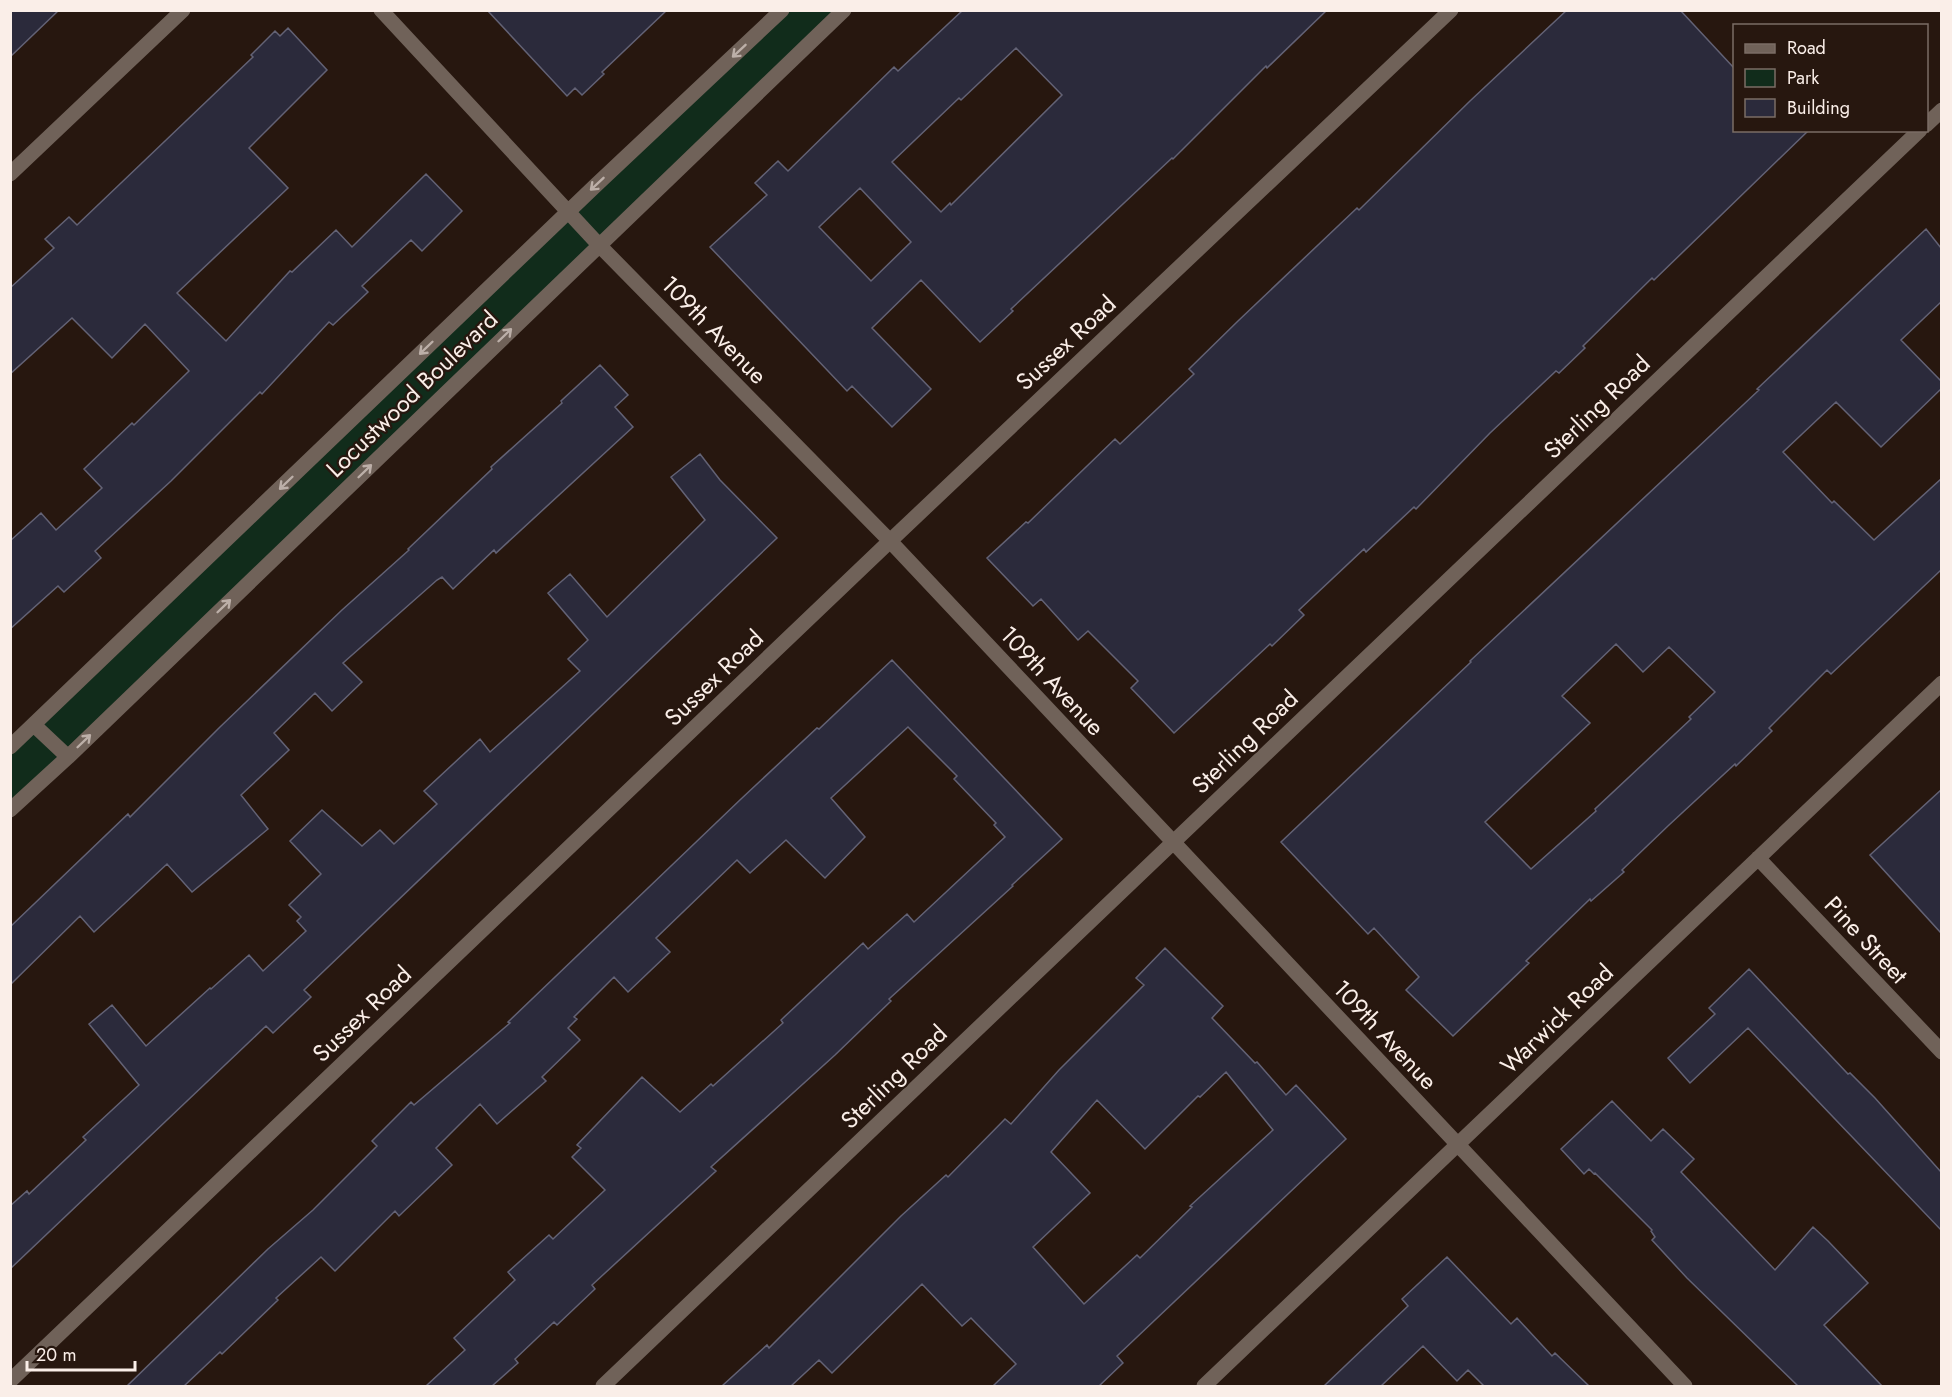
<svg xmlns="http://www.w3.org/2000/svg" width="1952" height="1397" font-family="Jost,sans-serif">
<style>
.green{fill:#112c1b}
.building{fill:#2b2a3b;stroke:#636275;stroke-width:1.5;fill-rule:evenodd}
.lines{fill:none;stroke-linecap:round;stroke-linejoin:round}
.street{stroke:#706259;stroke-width:15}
.oneway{stroke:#bcafa8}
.labels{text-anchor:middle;stroke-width:4.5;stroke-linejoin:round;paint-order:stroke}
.street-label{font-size:24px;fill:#faeee8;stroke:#27170f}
</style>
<rect width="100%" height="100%" fill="#27170f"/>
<path class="green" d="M 782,11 L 844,11 L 11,810 L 11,747 Z"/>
<path class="building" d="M 10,10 L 59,10 L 10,57 Z
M 487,10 L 667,10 L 602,72 L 604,74 L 582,95 L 575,88 L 567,96 Z
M 963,10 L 1327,10 L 1267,68 L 1266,66 L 1173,159 L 1172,158 L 1011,309 L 1013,311 L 980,342 L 921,280 L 872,328 L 931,389 L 892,427 L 852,386 L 847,391 L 710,247 L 767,195 L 755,183 L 778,161 L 788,171 L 894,67 L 898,71 ZM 1016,48 L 1062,95 L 951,205 L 950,203 L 941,212 L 892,162 L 959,98 L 961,100 ZM 860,188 L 911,242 L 871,281 L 819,227 Z
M 1567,10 L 1680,10 L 1734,68 L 1734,130 L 1809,130 L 1654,280 L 1652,278 L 1583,346 L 1585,348 L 1559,373 L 1556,371 L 1490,433 L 1416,509 L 1414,507 L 1366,552 L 1364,549 L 1299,610 L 1304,615 L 1272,646 L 1270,644 L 1174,733 L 1131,688 L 1138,681 L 1088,631 L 1078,640 L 1041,599 L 1033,606 L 987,558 L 1026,522 L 1028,523 L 1115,439 L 1120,444 L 1194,374 L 1189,369 L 1238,321 L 1357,208 L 1359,210 L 1470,101 Z
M 288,28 L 327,70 L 249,148 L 288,188 L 177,293 L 226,341 L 290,271 L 292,272 L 336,230 L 352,247 L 426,174 L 462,211 L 422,251 L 411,240 L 362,286 L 368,292 L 333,325 L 329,322 L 262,394 L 260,392 L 171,481 L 95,551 L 101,558 L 64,592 L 58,586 L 10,629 L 10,541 L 41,513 L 56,530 L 102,488 L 84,469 L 132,423 L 134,425 L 189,371 L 145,324 L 112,358 L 72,318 L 10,374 L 10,288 L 54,248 L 45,239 L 69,217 L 77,225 L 253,57 L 251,55 L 275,31 L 280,36 Z
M 1926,229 L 1941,248 L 1941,302 L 1901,340 L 1941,381 L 1941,389 L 1881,447 L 1836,402 L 1783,452 L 1832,503 L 1834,501 L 1874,540 L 1941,479 L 1941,570 L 1831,674 L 1827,670 L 1769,728 L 1772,731 L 1736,766 L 1735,764 L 1669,825 L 1622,870 L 1624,872 L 1591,901 L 1590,899 L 1526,961 L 1529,963 L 1453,1036 L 1406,990 L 1419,977 L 1374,928 L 1368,934 L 1281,842 L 1471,662 L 1470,661 L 1759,390 L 1757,389 ZM 1616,644 L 1643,672 L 1669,647 L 1715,692 L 1689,717 L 1691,719 L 1595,809 L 1596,811 L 1531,869 L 1485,822 L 1590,723 L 1562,696 Z
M 600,365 L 628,395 L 615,407 L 633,427 L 496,553 L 494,550 L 453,589 L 442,577 L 437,580 L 343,663 L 362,682 L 332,711 L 315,693 L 274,733 L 289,750 L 241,795 L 268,829 L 192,892 L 167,864 L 94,932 L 80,916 L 10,985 L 10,927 L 128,814 L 130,817 L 220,727 L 342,610 L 409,550 L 408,549 L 492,469 L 491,467 L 562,403 L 561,401 Z
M 700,454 L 720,480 L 777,538 L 304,990 L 311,997 L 273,1033 L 266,1026 L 10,1269 L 10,1206 L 27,1191 L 29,1194 L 86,1140 L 83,1137 L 139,1085 L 89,1024 L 112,1005 L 146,1046 L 210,988 L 211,989 L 249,955 L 263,971 L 306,931 L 297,921 L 301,917 L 289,905 L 321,874 L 290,841 L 322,810 L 362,846 L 380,830 L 394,844 L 437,804 L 424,791 L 480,739 L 490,752 L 580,671 L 568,659 L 588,640 L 548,593 L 570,574 L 607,617 L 705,520 L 671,477 Z
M 892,660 L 1062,839 L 1012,885 L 1013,886 L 889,999 L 891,1001 L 835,1055 L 711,1167 L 716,1171 L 592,1285 L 595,1289 L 557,1325 L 554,1322 L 515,1359 L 518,1363 L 492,1386 L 426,1386 L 465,1350 L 454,1338 L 515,1280 L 508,1272 L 549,1235 L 553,1239 L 605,1190 L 572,1157 L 581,1148 L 577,1145 L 642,1077 L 680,1112 L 711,1084 L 713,1086 L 783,1023 L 781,1020 L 863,943 L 868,949 L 907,914 L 914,922 L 1005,837 L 994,825 L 996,823 L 954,779 L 957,776 L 908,727 L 831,798 L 865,837 L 825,878 L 786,840 L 750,873 L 737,860 L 656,938 L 670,952 L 628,992 L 614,977 L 574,1017 L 577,1019 L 568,1028 L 580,1040 L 542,1077 L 546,1081 L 497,1124 L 480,1104 L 436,1148 L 452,1165 L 399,1216 L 395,1211 L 335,1271 L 321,1257 L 276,1298 L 278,1300 L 222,1354 L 220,1352 L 184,1386 L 127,1386 L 268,1249 L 313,1210 L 377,1146 L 372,1141 L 411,1102 L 414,1105 L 510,1023 L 508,1022 L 741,799 L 817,728 L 819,729 Z
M 1941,790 L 1941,933 L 1870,855 Z
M 1165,948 L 1223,1006 L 1212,1018 L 1255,1063 L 1257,1062 L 1286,1095 L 1296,1085 L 1346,1139 L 1117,1356 L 1123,1363 L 1099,1386 L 993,1386 L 1016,1364 L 971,1318 L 962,1326 L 922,1284 L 832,1373 L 819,1360 L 791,1386 L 722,1386 L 767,1345 L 769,1348 L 901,1216 L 946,1175 L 948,1177 L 1005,1119 L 1011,1124 L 1059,1070 L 1144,985 L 1136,978 ZM 1226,1072 L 1273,1130 L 1190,1206 L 1192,1207 L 1140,1258 L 1137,1255 L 1084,1304 L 1033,1247 L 1090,1193 L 1051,1152 L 1097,1100 L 1145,1149 L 1198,1096 L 1200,1097 Z
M 1749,969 L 1848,1074 L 1850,1073 L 1875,1098 L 1941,1172 L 1941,1230 L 1748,1028 L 1690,1083 L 1668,1058 L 1715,1014 L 1709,1008 Z
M 1612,1101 L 1651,1141 L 1663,1129 L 1694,1159 L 1681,1172 L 1775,1270 L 1813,1227 L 1828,1241 L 1868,1283 L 1824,1325 L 1882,1386 L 1798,1386 L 1687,1278 L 1652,1240 L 1655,1237 L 1651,1231 L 1652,1230 L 1595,1173 L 1594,1174 L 1589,1169 L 1584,1174 L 1561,1149 Z
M 1447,1257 L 1511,1324 L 1517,1318 L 1552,1356 L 1555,1353 L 1589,1386 L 1484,1386 L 1468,1370 L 1457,1381 L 1423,1346 L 1381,1386 L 1324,1386 L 1408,1306 L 1402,1299 Z"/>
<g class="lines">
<path class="street" d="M 381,10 L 599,245 L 890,541 L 1685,1386
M 1926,125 L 1942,110
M 10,174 L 183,10
M 34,725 L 68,757
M 10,747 L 595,186 L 782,10
M 10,810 L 68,757 L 844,10
M 1758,858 L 1942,1052
M 10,1381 L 890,541 L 1451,10
M 603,1386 L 1920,130
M 1204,1386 L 1942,683"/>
</g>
<defs><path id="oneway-shaft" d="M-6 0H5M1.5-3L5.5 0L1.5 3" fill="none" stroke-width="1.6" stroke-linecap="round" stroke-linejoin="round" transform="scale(1.5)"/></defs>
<g class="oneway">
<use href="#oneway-shaft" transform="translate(739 51) rotate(137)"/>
<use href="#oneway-shaft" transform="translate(597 184) rotate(137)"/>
<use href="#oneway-shaft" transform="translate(505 335) rotate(-44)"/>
<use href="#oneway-shaft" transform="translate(426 348) rotate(136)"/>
<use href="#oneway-shaft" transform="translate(365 471) rotate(-44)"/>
<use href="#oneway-shaft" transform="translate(286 483) rotate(136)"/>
<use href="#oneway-shaft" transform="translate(224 606) rotate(-44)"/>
<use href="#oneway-shaft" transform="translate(84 741) rotate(-44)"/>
</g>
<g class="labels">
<g class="street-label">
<text transform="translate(714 330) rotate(46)" y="8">109th Avenue</text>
<text transform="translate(1066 343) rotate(-43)" y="8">Sussex Road</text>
<text transform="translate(412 394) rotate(-44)" y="8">Locustwood Boulevard</text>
<text transform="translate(1597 407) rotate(-44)" y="8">Sterling Road</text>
<text transform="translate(714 678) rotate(-44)" y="8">Sussex Road</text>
<text transform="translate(1052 681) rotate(47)" y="8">109th Avenue</text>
<text transform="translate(1245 742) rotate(-44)" y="8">Sterling Road</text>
<text transform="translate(1866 940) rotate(47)" y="8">Pine Street</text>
<text transform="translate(362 1014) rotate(-44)" y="8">Sussex Road</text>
<text transform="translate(1557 1019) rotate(-44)" y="8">Warwick Road</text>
<text transform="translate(1385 1035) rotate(47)" y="8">109th Avenue</text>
<text transform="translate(894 1077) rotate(-44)" y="8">Sterling Road</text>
</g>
</g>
<rect width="1952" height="1397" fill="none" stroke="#faeee8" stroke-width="24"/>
<rect x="1733" y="24" width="195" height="108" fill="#27170f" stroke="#7b6d66" stroke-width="1.5"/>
<rect x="1745" y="44" width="30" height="9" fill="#706259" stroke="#7b6d66" stroke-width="1.5"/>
<text x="1787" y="54" font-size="18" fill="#faeee8">Road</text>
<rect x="1745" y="69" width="30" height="18" fill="#112c1b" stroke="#7b6d66" stroke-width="1.5"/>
<text x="1787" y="84" font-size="18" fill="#faeee8">Park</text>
<rect x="1745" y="99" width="30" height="18" fill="#2b2a3b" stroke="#7b6d66" stroke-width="1.5"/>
<text x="1787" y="114" font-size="18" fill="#faeee8">Building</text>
<path d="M27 1361v9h108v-9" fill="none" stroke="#faeee8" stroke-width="3"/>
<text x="36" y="1361" font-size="18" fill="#faeee8" stroke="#27170f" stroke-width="4.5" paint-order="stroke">20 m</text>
</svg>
